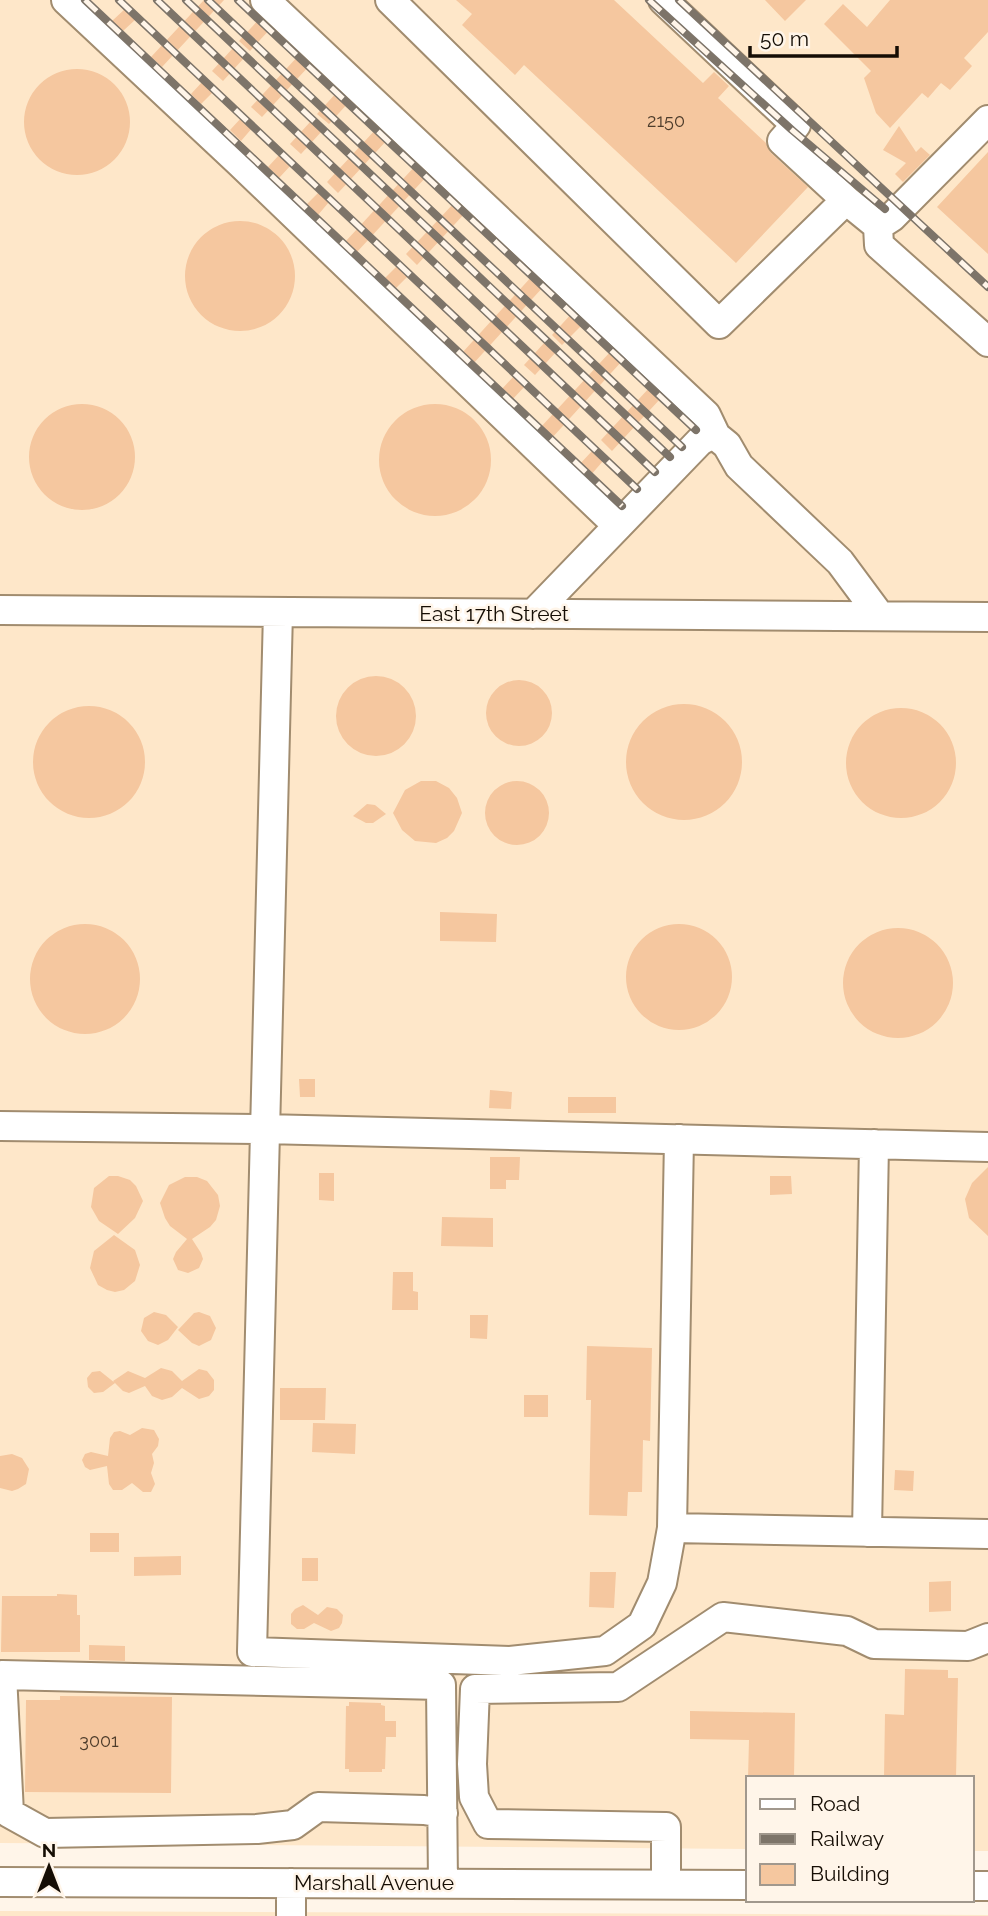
<svg xmlns="http://www.w3.org/2000/svg" width="988" height="1916" font-family="Raleway,sans-serif">
<style>
.built{fill:#fee7c9}
.building{fill:#f5c79f}
.lines{fill:none;stroke-linecap:round;stroke-linejoin:round}
.minor-casing{stroke:#a18c6f;stroke-width:32}
.minor{stroke:#fff;stroke-width:28}
.rail-casing{stroke:#7d7469;stroke-width:8}
.rail{stroke:#fff5e9;stroke-width:5;stroke-dasharray:16;stroke-linecap:butt}
.labels{text-anchor:middle;stroke-width:5;stroke-linejoin:round;paint-order:stroke}
.number-label{font-size:18px;fill:#4d3c2b}
.street-label{font-size:21px;fill:#150d04;stroke:#fff5e9}
</style>
<rect width="100%" height="100%" fill="#fff5e9"/>
<path class="built" d="M 0,0 L 988,0 L 988,1851 L 972,1851 L 972,1778 L 748,1778 L 748,1849 L 0,1843 Z
M 0,1911 L 988,1915 L 988,1916 L 0,1916 Z"/>
<path class="building" d="M 204,0 L 224,0 L 162,67 L 151,57 Z
M 456,0 L 614,0 L 703,83 L 714,72 L 729,86 L 718,98 L 766,143 L 771,153 L 808,187 L 736,263 L 524,65 L 515,75 L 462,25 L 472,14 Z
M 765,0 L 806,0 L 785,21 Z
M 890,0 L 988,0 L 988,32 L 964,58 L 972,66 L 950,90 L 941,83 L 928,98 L 922,93 L 890,128 L 876,113 L 864,78 L 871,71 L 824,24 L 843,4 L 867,27 Z
M 126,8 L 136,19 L 123,31 L 112,21 Z
M 260,18 L 271,28 L 250,51 L 239,41 Z
M 233,48 L 244,58 L 223,81 L 212,71 Z
M 299,55 L 310,65 L 262,117 L 251,107 Z
M24 122a53 53 0 1 1 106 0a53 53 0 1 1-106 0Z
M 203,81 L 214,91 L 201,104 L 191,94 Z
M 338,91 L 349,102 L 329,124 L 317,114 Z
M 242,117 L 253,127 L 241,141 L 230,130 Z
M 311,121 L 322,131 L 301,154 L 290,144 Z
M 899,126 L 916,152 L 921,147 L 930,155 L 903,182 L 895,174 L 906,163 L 883,150 Z
M 376,129 L 388,139 L 338,193 L 327,182 Z
M 988,152 L 988,254 L 937,207 Z
M 280,154 L 292,164 L 279,178 L 268,167 Z
M 416,165 L 427,176 L 357,252 L 346,241 Z
M 319,192 L 329,202 L 318,215 L 307,204 Z
M 455,202 L 466,212 L 417,265 L 406,254 Z
M185 276a55 55 0 1 1 110 0a55 55 0 1 1-110 0Z
M 398,265 L 409,275 L 395,289 L 384,279 Z
M 533,275 L 544,286 L 473,364 L 462,353 Z
M 573,312 L 584,323 L 562,345 L 552,335 Z
M 545,342 L 556,352 L 535,375 L 524,365 Z
M 611,351 L 622,361 L 551,439 L 540,428 Z
M 515,375 L 526,385 L 511,401 L 501,390 Z
M 650,387 L 661,398 L 612,451 L 601,440 Z
M29 457a53 53 0 1 1 106 0a53 53 0 1 1-106 0Z
M379 460a56 56 0 1 1 112 0a56 56 0 1 1-112 0Z
M 592,451 L 603,461 L 590,476 L 579,465 Z
M336 716a40 40 0 1 1 80 0a40 40 0 1 1-80 0Z
M486 713a33 33 0 1 1 66 0a33 33 0 1 1-66 0Z
M626 762a58 58 0 1 1 116 0a58 58 0 1 1-116 0Z
M33 762a56 56 0 1 1 112 0a56 56 0 1 1-112 0Z
M846 763a55 55 0 1 1 110 0a55 55 0 1 1-110 0Z
M485 813a32 32 0 1 1 64 0a32 32 0 1 1-64 0Z
M 421,781 L 436,781 L 449,788 L 457,798 L 462,813 L 454,831 L 447,838 L 436,843 L 415,841 L 402,830 L 393,813 L 405,790 Z
M 367,804 L 375,805 L 386,814 L 373,823 L 366,823 L 353,816 Z
M 440,912 L 497,914 L 496,942 L 440,941 Z
M30 979a55 55 0 1 1 110 0a55 55 0 1 1-110 0Z
M626 977a53 53 0 1 1 106 0a53 53 0 1 1-106 0Z
M843 983a55 55 0 1 1 110 0a55 55 0 1 1-110 0Z
M 299,1079 L 315,1079 L 315,1097 L 300,1097 Z
M 490,1090 L 512,1092 L 511,1109 L 489,1108 Z
M 568,1097 L 616,1097 L 616,1113 L 568,1113 Z
M 490,1157 L 520,1157 L 519,1180 L 506,1180 L 506,1189 L 490,1189 Z
M 988,1167 L 988,1236 L 969,1218 L 965,1199 L 972,1183 Z
M 319,1173 L 334,1173 L 334,1201 L 319,1200 Z
M 109,1176 L 118,1176 L 130,1180 L 136,1186 L 143,1201 L 135,1218 L 118,1234 L 99,1221 L 91,1207 L 94,1188 Z
M 770,1176 L 791,1176 L 792,1194 L 770,1195 Z
M 185,1177 L 197,1177 L 207,1181 L 218,1195 L 220,1206 L 216,1220 L 210,1227 L 192,1239 L 201,1253 L 203,1259 L 199,1268 L 188,1273 L 178,1270 L 173,1259 L 176,1252 L 187,1239 L 170,1226 L 165,1218 L 160,1203 L 169,1185 Z
M 442,1217 L 493,1218 L 493,1247 L 441,1246 Z
M 114,1235 L 135,1250 L 140,1265 L 135,1281 L 124,1290 L 115,1292 L 107,1290 L 98,1285 L 90,1268 L 94,1251 Z
M 393,1272 L 413,1272 L 413,1291 L 418,1292 L 418,1310 L 392,1310 Z
M 154,1312 L 166,1315 L 178,1327 L 168,1340 L 158,1345 L 148,1341 L 141,1331 L 144,1318 Z
M 194,1313 L 199,1312 L 210,1316 L 216,1328 L 211,1340 L 199,1346 L 192,1343 L 178,1330 Z
M 470,1315 L 488,1315 L 487,1339 L 470,1338 Z
M 587,1346 L 652,1348 L 650,1441 L 643,1440 L 642,1492 L 628,1492 L 627,1516 L 589,1515 L 591,1400 L 586,1400 Z
M 161,1368 L 172,1371 L 182,1381 L 199,1369 L 207,1371 L 214,1380 L 214,1390 L 209,1396 L 199,1399 L 182,1388 L 172,1397 L 162,1400 L 152,1396 L 145,1386 L 129,1393 L 123,1391 L 113,1381 L 128,1371 L 145,1378 Z
M 100,1371 L 115,1383 L 103,1392 L 94,1393 L 88,1387 L 87,1378 L 92,1372 Z
M 280,1388 L 326,1388 L 325,1420 L 280,1420 Z
M 524,1395 L 548,1395 L 548,1417 L 524,1417 Z
M 313,1423 L 356,1424 L 355,1454 L 312,1452 Z
M 142,1428 L 154,1430 L 159,1439 L 158,1446 L 152,1454 L 154,1463 L 151,1473 L 155,1484 L 151,1492 L 143,1492 L 132,1483 L 122,1490 L 113,1490 L 109,1484 L 107,1466 L 90,1470 L 85,1467 L 82,1460 L 85,1454 L 91,1452 L 108,1456 L 110,1438 L 114,1432 L 120,1431 L 130,1435 Z
M 12,1454 L 22,1458 L 29,1469 L 26,1484 L 18,1489 L 12,1491 L 0,1488 L 0,1456 Z
M 895,1470 L 914,1471 L 913,1491 L 894,1490 Z
M 90,1533 L 119,1533 L 119,1552 L 90,1552 Z
M 181,1556 L 181,1575 L 134,1576 L 134,1557 Z
M 302,1558 L 318,1558 L 318,1581 L 302,1581 Z
M 590,1572 L 616,1572 L 614,1608 L 589,1607 Z
M 951,1581 L 951,1611 L 929,1612 L 929,1582 Z
M 57,1594 L 77,1595 L 77,1615 L 80,1615 L 80,1652 L 1,1652 L 2,1596 L 57,1596 Z
M 303,1605 L 318,1615 L 327,1607 L 337,1609 L 343,1615 L 342,1623 L 339,1628 L 331,1631 L 314,1623 L 304,1629 L 297,1629 L 291,1624 L 291,1614 L 295,1609 Z
M 89,1645 L 125,1646 L 125,1661 L 89,1660 Z
M 905,1669 L 948,1670 L 948,1678 L 958,1678 L 956,1778 L 884,1778 L 885,1714 L 904,1715 Z
M 60,1696 L 172,1697 L 171,1793 L 25,1792 L 26,1700 L 60,1700 Z
M 349,1702 L 381,1703 L 381,1705 L 385,1706 L 385,1721 L 396,1721 L 396,1737 L 386,1737 L 385,1769 L 382,1769 L 382,1772 L 349,1772 L 349,1769 L 345,1769 L 346,1706 L 349,1706 Z
M 690,1711 L 795,1713 L 794,1778 L 748,1778 L 749,1740 L 690,1739 Z"/>
<g class="lines">
<defs>
<path id="minor" d="M 66,0 L 239,162 L 618,526
M 265,0 L 706,415 L 716,436
M 390,0 L 719,324 L 846,200 L 878,226 L 892,217 L 988,120
M 663,0 L 796,125 L 782,141 L 846,200
M 878,226 L 879,245 L 988,342
M 0,610 L 988,617
M 278,612 L 252,1652 L 510,1661 L 605,1651 L 642,1625 L 662,1583 L 672,1528 L 679,1139
M 533,614 L 700,441 L 709,436 L 716,436 L 727,445 L 739,466 L 840,562 L 880,616
M 0,1126 L 264,1129 L 988,1147
M 672,1528 L 988,1534
M 867,1532 L 874,1144
M 443,1813 L 424,1810 L 318,1807 L 293,1825 L 257,1829 L 45,1833 L 9,1813 L 2,1675 L 441,1685 L 443,1883
M 0,1882 L 748,1885
M 291,1883 L 291,1916
M 666,1884 L 666,1827 L 488,1824 L 474,1797 L 472,1764 L 475,1689 L 618,1687 L 723,1617 L 847,1631 L 874,1644 L 968,1646 L 988,1638
M 972,1886 L 988,1886"/>
</defs>
<use href="#minor" class="minor-casing"/>
<use href="#minor" class="minor"/>
<defs>
<path id="rail" d="M 85,0 L 622,506
M 119,0 L 637,489
M 157,0 L 655,472
M 186,0 L 670,457
M 208,0 L 682,447
M 238,0 L 696,430
M 649,0 L 792,130 L 885,209
M 679,0 L 988,287"/>
</defs>
<use href="#rail" class="rail-casing"/>
<use href="#rail" class="rail"/>
</g>
<g class="labels">
<g class="number-label">
<text x="666" y="127">2150</text>
<text x="99" y="1747">3001</text>
</g>
<g class="street-label">
<text x="494" y="621">East 17th Street</text>
<text x="374" y="1890">Marshall Avenue</text>
</g>
</g>
<rect x="746" y="1776" width="228" height="126" fill="#fff5e9" stroke="#a1988d" stroke-width="2"/>
<rect x="760" y="1799" width="35" height="10" fill="#ffffff" stroke="#a1988d" stroke-width="2"/>
<text x="810" y="1811" font-size="21" fill="#150d04">Road</text>
<rect x="760" y="1834" width="35" height="10" fill="#7d7469" stroke="#a1988d" stroke-width="2"/>
<text x="810" y="1846" font-size="21" fill="#150d04">Railway</text>
<rect x="760" y="1864" width="35" height="21" fill="#f5c79f" stroke="#a1988d" stroke-width="2"/>
<text x="810" y="1881" font-size="21" fill="#150d04">Building</text>
<g transform="translate(49 1867)" stroke="#fff5e9" stroke-width="5" paint-order="stroke">
<path d="M0-5L12 26L0 18L-12 26Z" fill="#150d04"/>
<text y="-10" font-size="19" font-weight="bold" text-anchor="middle" fill="#150d04">N</text>
</g>
<path d="M750 46v10h147v-10" fill="none" stroke="#150d04" stroke-width="3.5"/>
<text x="760" y="46" font-size="21" fill="#150d04" stroke="#fff5e9" stroke-width="5" paint-order="stroke">50 m</text>
</svg>
